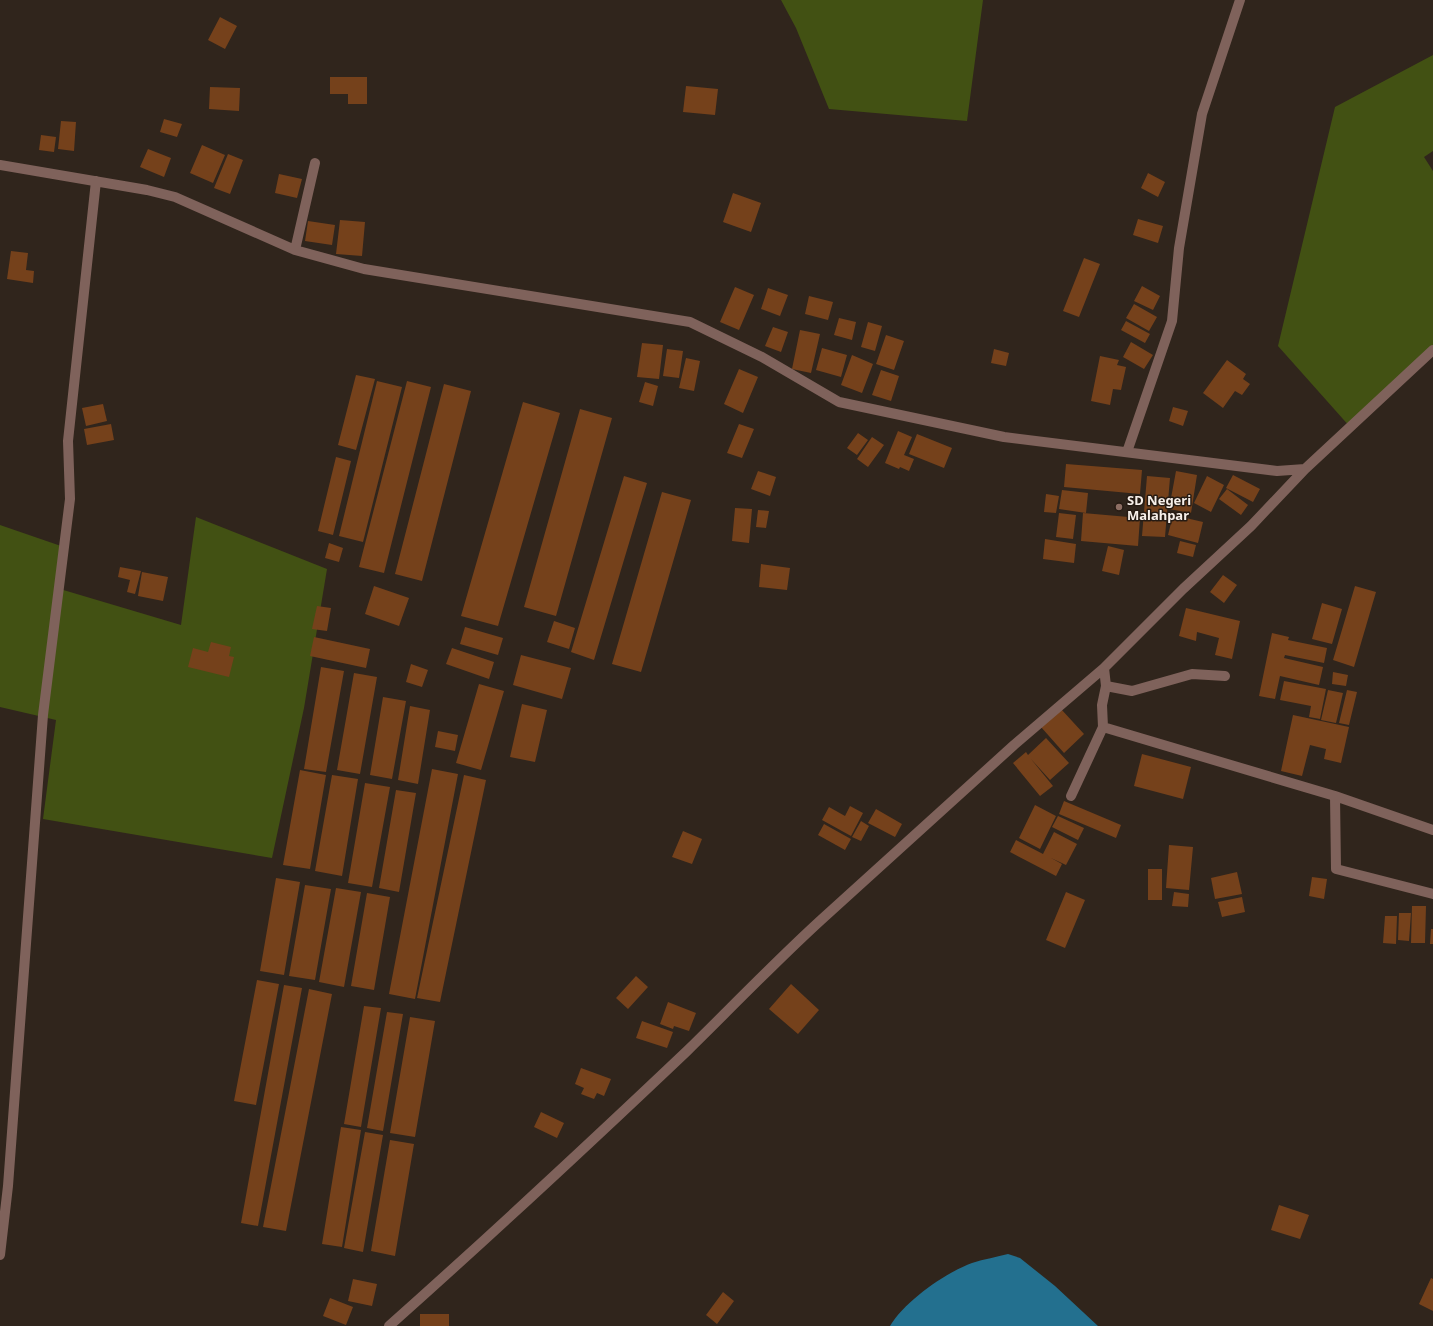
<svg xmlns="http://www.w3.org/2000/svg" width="1433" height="1326" font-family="'Noto Sans',sans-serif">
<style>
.green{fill:#425113}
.water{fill:#23708f}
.building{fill:#75411b}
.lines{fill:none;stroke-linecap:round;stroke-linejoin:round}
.minor{stroke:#7f625b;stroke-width:10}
.education-dot{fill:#8d6e63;stroke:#261b13;stroke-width:1.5}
.labels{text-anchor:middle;stroke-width:3;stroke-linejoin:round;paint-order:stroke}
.poi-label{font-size:13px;font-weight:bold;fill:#f7efe9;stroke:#261b13;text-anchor:start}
</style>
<rect width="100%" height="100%" fill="#30251c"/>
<path class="green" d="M 781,0 L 983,0 L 967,121 L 829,109 L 796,28 Z
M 1433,55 L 1433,151 L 1424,157 L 1433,171 L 1433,353 L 1351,428 L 1278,346 L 1335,107 Z
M 196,517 L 327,569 L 304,708 L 272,858 L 43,819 L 56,720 L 0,707 L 0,525 L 61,546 L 60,589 L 181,625 Z"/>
<path class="water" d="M 1008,1254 L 1020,1258 L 1055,1286 L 1098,1326 L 890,1326 C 905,1301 945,1273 972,1263 C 984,1259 997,1257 1008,1254 Z"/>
<path class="building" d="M 220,17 L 237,26 L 225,49 L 208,40 Z
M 330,77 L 367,77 L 367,104 L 348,104 L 348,94 L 330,94 Z
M 686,86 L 718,89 L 715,115 L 683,112 Z
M 210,87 L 240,88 L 239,111 L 209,109 Z
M 164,119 L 182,124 L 177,137 L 160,132 Z
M 61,121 L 76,122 L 74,151 L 58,149 Z
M 41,135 L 56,137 L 54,152 L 39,150 Z
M 202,145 L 225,155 L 213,183 L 190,173 Z
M 148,149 L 171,158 L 164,177 L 140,167 Z
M 228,154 L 243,160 L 230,194 L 214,188 Z
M 1148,173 L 1165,182 L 1158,197 L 1141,188 Z
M 279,174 L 302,179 L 297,198 L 275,193 Z
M 733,193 L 761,203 L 751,232 L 723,222 Z
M 1138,219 L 1163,226 L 1158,243 L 1133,235 Z
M 340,220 L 365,222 L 362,256 L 336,254 Z
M 308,221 L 335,225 L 332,245 L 305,241 Z
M 11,251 L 28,253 L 26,270 L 34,271 L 33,283 L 7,279 Z
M 1084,258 L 1100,264 L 1079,317 L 1063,311 Z
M 1142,286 L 1160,296 L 1153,310 L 1134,301 Z
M 735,287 L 754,295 L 739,330 L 720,322 Z
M 768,288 L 788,295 L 780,316 L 761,309 Z
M 809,296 L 833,302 L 828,320 L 805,314 Z
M 1134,304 L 1157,317 L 1149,331 L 1126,318 Z
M 839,318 L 856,322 L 852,340 L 834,335 Z
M 1126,321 L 1150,334 L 1145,343 L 1121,330 Z
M 868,322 L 882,326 L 875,351 L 861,347 Z
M 773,327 L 788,332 L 781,352 L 765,346 Z
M 800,330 L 820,334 L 811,373 L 792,369 Z
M 886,335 L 904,341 L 894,370 L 876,364 Z
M 1131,342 L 1153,355 L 1144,369 L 1123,357 Z
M 642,343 L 663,345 L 659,379 L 637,377 Z
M 822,348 L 847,355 L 841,377 L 816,370 Z
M 667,349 L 683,351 L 679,378 L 663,376 Z
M 994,349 L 1009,353 L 1006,366 L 991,363 Z
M 852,355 L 873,364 L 862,393 L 841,385 Z
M 1100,356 L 1119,360 L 1117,365 L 1126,367 L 1121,390 L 1113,389 L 1110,405 L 1091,401 Z
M 686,358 L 700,361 L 694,391 L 679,388 Z
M 1227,360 L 1246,374 L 1243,379 L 1250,384 L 1242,395 L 1235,391 L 1223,408 L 1203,393 Z
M 739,369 L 758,377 L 743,413 L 724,404 Z
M 881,370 L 899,376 L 891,401 L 872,395 Z
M 356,375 L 375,379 L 356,450 L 338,445 Z
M 377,381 L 402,387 L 363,542 L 339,536 Z
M 407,381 L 431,387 L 384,573 L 359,567 Z
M 645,382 L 658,386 L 653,406 L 639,402 Z
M 444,384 L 471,391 L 422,581 L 395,574 Z
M 523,402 L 560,413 L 498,626 L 461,616 Z
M 103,404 L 107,421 L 86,426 L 82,408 Z
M 1173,407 L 1188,411 L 1183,426 L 1169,421 Z
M 580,409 L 612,418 L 556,616 L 524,607 Z
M 111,424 L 114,440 L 87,445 L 84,429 Z
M 739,424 L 754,429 L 742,458 L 727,453 Z
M 898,431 L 912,437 L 904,455 L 914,459 L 909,471 L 900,467 L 899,469 L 885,463 Z
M 858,433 L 868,440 L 857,455 L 847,448 Z
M 917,434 L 952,448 L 944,468 L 909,454 Z
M 872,437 L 884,445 L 868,467 L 857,459 Z
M 336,457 L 351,461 L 333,535 L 318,531 Z
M 1066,464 L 1142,470 L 1140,494 L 1064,487 Z
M 758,471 L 776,477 L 770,496 L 751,489 Z
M 1176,471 L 1197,475 L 1191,513 L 1169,509 Z
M 1233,475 L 1260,489 L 1253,502 L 1226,488 Z
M 624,476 L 647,483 L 594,660 L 571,652 Z
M 1147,476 L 1170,478 L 1165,537 L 1142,536 Z
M 1207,476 L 1224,485 L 1211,512 L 1194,503 Z
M 1227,489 L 1248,505 L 1241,515 L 1219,499 Z
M 1062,490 L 1088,493 L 1086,513 L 1059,509 Z
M 662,492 L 691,500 L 641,672 L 612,664 Z
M 1046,494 L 1059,496 L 1056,513 L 1044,512 Z
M 735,508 L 752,509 L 749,543 L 732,541 Z
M 758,510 L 769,511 L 766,528 L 756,527 Z
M 1059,513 L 1076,515 L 1073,539 L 1056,537 Z
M 1083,513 L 1140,518 L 1138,546 L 1081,541 Z
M 1173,515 L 1203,522 L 1198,543 L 1168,535 Z
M 1045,539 L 1076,544 L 1074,563 L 1043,559 Z
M 1180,541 L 1196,545 L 1193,557 L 1177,553 Z
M 329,543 L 343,548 L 339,562 L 325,558 Z
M 1108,546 L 1124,550 L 1119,575 L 1102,571 Z
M 761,564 L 790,568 L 787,590 L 759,587 Z
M 120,567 L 141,571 L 135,594 L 127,592 L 130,580 L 118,577 Z
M 142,572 L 168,577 L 163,601 L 138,596 Z
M 1223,575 L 1237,585 L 1224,603 L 1210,592 Z
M 374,586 L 409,598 L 399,626 L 365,614 Z
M 1355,586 L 1376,592 L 1354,667 L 1333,660 Z
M 1322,603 L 1342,609 L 1332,644 L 1312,639 Z
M 317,606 L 331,608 L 327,631 L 312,629 Z
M 1186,608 L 1240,621 L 1232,659 L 1215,655 L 1219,638 L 1197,632 L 1196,641 L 1179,636 Z
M 554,621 L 575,628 L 569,649 L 547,642 Z
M 465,627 L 503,638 L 498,655 L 460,644 Z
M 1272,633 L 1289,637 L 1288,640 L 1327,648 L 1324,663 L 1285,655 L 1284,658 L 1323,667 L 1319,685 L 1280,676 L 1275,699 L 1259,696 Z
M 314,637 L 370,649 L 366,668 L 310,656 Z
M 211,642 L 231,647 L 229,656 L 234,657 L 229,677 L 188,667 L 193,648 L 208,652 Z
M 452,648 L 494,662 L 489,679 L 446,664 Z
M 521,655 L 571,668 L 562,699 L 513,685 Z
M 411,664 L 428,670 L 422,687 L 406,682 Z
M 321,667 L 344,671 L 326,772 L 304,769 Z
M 1333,672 L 1348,675 L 1346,686 L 1332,684 Z
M 354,673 L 377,677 L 360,774 L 337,770 Z
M 1284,681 L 1326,689 L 1320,719 L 1309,717 L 1311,706 L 1280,700 Z
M 479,684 L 504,691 L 481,770 L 456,763 Z
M 1328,690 L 1343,693 L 1336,723 L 1321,720 Z
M 1347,690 L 1357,692 L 1349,725 L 1339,723 Z
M 383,697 L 406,701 L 392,779 L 370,775 Z
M 522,704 L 547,710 L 535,762 L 510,757 Z
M 410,706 L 430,710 L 418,784 L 398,780 Z
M 1061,709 L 1084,734 L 1064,753 L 1041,727 Z
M 1293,715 L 1349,727 L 1341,763 L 1324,759 L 1326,749 L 1310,745 L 1302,776 L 1281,771 Z
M 438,731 L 458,735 L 455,751 L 435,747 Z
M 1046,738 L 1069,763 L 1050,780 L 1031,759 L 1053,786 L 1040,796 L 1013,763 L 1026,752 L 1028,755 Z
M 1142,754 L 1191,767 L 1183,799 L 1134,786 Z
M 432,769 L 458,774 L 415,999 L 389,994 Z
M 300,770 L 326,775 L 310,869 L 283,865 Z
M 332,775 L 358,779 L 342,876 L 315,871 Z
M 464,775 L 486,780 L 440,1002 L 417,998 Z
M 365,783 L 390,787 L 372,887 L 348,883 Z
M 396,790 L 416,793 L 399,892 L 379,888 Z
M 1064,801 L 1121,825 L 1116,838 L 1059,814 Z
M 1035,805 L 1056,816 L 1040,849 L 1019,838 Z
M 850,806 L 863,813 L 851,836 L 822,820 L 829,807 L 845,816 Z
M 876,809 L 902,824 L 895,837 L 868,823 Z
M 1058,816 L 1084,828 L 1078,840 L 1052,827 Z
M 861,821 L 869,826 L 861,841 L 852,837 Z
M 824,824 L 851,839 L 845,850 L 818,835 Z
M 683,831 L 702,839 L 692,864 L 672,857 Z
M 1054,832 L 1077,844 L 1066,865 L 1051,858 L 1062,864 L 1056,876 L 1010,852 L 1016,840 L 1043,854 Z
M 1169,845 L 1193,847 L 1189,890 L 1166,888 Z
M 1148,869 L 1162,869 L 1162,900 L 1148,900 Z
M 1237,872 L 1242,894 L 1215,899 L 1211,878 Z
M 1312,877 L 1327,879 L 1324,899 L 1309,896 Z
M 276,878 L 300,882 L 284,975 L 260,971 Z
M 305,885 L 331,889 L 315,980 L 289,976 Z
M 336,888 L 361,892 L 344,987 L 319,982 Z
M 1066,892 L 1085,900 L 1065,948 L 1046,940 Z
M 1174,892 L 1189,894 L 1188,907 L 1172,906 Z
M 367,893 L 390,897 L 374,990 L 351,986 Z
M 1242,897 L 1245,912 L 1222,917 L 1218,902 Z
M 1412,906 L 1426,906 L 1425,943 L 1411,943 Z
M 1399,913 L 1411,913 L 1409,941 L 1398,940 Z
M 1385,916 L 1397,916 L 1396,944 L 1383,943 Z
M 1431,929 L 1433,929 L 1433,944 L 1430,944 Z
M 636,976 L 648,987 L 628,1009 L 616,998 Z
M 257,980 L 279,984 L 256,1105 L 234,1101 Z
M 791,984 L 819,1010 L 798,1034 L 769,1009 Z
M 284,985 L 302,988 L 258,1226 L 241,1223 Z
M 309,989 L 332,994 L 286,1231 L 263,1227 Z
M 668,1002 L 696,1013 L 689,1031 L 674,1026 L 673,1029 L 660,1024 Z
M 364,1006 L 381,1008 L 361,1127 L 344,1124 Z
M 387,1012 L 403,1014 L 383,1131 L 367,1128 Z
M 410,1017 L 435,1021 L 415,1137 L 390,1133 Z
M 642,1021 L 673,1032 L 667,1048 L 636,1038 Z
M 581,1068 L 611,1079 L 604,1096 L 597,1093 L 594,1099 L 581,1094 L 584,1088 L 575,1084 Z
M 541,1112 L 564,1123 L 557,1138 L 534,1127 Z
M 341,1127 L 361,1130 L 342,1247 L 322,1244 Z
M 365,1132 L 383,1135 L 363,1252 L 344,1248 Z
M 390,1140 L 414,1144 L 395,1256 L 371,1251 Z
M 1279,1205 L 1309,1215 L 1300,1239 L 1271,1230 Z
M 1431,1278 L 1433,1279 L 1433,1311 L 1419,1304 Z
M 353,1279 L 377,1284 L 372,1306 L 348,1301 Z
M 723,1292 L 734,1301 L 717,1324 L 706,1315 Z
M 330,1298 L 353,1307 L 346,1325 L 323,1316 Z
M 420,1314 L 449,1314 L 449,1326 L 420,1326 Z"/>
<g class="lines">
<path class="minor" d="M 0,165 L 147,190 L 175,197 L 295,250 L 364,269 L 690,322 L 762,357 L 839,402 L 1004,437 L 1277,471 L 1305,469
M 295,250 L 315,163
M 1127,452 L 1172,321 L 1179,248 L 1202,114 L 1240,0
M 1104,668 L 1106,686 L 1102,705 L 1103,727 L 1335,796 L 1433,830
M 1106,686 L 1132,691 L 1192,674 L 1225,676
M 1071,796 L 1103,727
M 1335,796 L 1336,869 L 1433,894
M 0,1255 L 8,1186 L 43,715 L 70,499 L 68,441 L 96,181
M 389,1326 C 490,1236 589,1144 687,1051 C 732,1007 775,962 821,920 L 1014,745 L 1104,668 L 1183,589 L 1251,526 L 1305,469 L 1433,350"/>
</g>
<circle class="education-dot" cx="1119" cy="507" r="4"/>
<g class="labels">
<g class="poi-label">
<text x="1127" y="505">SD Negeri<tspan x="1127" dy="15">Malahpar</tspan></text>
</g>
</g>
</svg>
